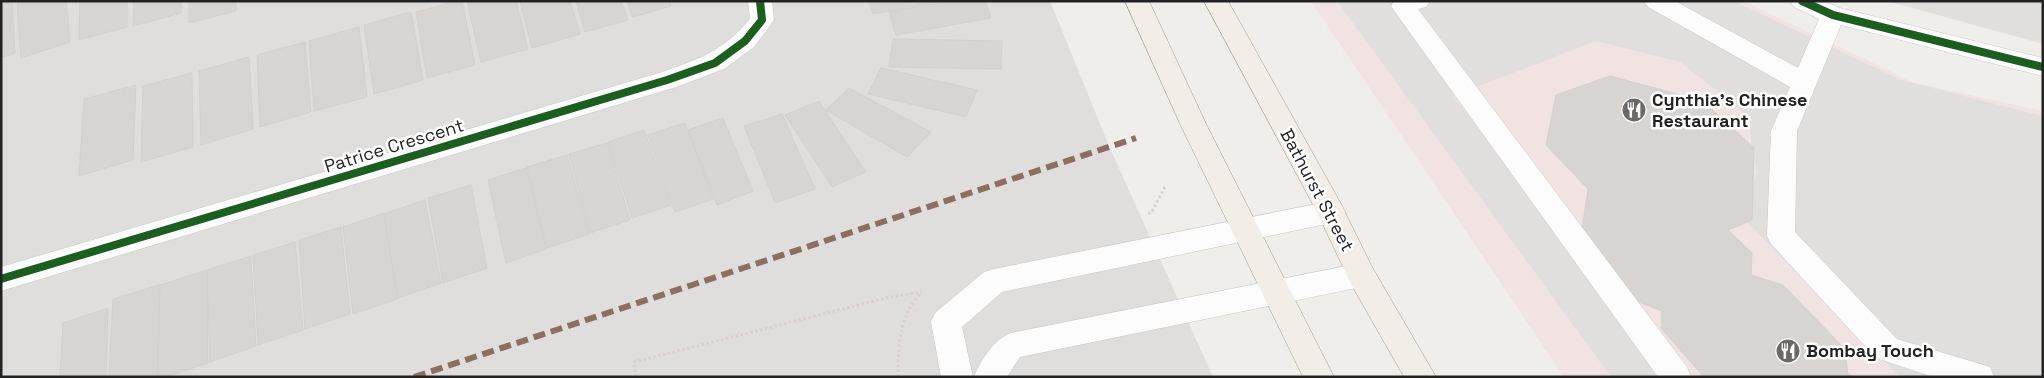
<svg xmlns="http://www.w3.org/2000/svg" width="2044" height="378" font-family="'Space Grotesk',sans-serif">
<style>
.residential{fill:#dfdedc}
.commercial{fill:#f1e3e1}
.parking{fill:#e0dfde}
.building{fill:#d7d4d2;stroke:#d3d0cc}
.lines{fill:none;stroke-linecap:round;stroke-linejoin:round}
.minor-casing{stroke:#c9c8c7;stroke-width:1}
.major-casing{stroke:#a79c86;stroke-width:1}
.path{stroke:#dccecd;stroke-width:3;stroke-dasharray:2.5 2.5;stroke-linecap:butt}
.minor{fill:#fdfcfc;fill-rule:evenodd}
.major{fill:#f3ede7;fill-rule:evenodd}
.quiet{stroke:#8d6e63;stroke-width:6;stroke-dasharray:12 6;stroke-linecap:butt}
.cycleway-casing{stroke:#fff;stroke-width:11}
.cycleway{stroke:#1b5e20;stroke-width:8}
.labels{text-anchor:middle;stroke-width:5;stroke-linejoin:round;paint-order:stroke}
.poi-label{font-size:18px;font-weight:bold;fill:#222;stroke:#fff;text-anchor:start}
.street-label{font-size:18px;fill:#222;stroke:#fff}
</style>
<rect width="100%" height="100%" fill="#f0eeeb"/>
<path class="residential" d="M 1,1 L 1050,1 L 1109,146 L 1213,377 L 1,377 Z"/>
<path class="commercial" d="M 1311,1 L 1743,1 L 1915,83 L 2043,111 L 2043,377 L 1564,377 Z"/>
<path class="parking" d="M 1337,1 L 1734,1 L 1901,80 L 2043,116 L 2043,377 L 1900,377 L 1743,218 L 1757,172 L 1747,115 L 1680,62 L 1596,41 L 1453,96 L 1676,377 L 1611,377 Z
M 1887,1 L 2043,1 L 2043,44 Z"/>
<path class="building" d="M 1,1 L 12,1 L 15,53 L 1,58 Z
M 17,1 L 66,1 L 70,42 L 21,58 Z
M 80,1 L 127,1 L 127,27 L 79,40 Z
M 134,1 L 181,1 L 181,13 L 133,26 Z
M 189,1 L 236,1 L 236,11 L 189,23 Z
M 457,1 L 462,1 L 475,65 L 427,78 L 416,12 Z
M 467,1 L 516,1 L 528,49 L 481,62 Z
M 520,1 L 570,1 L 580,34 L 532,48 Z
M 576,1 L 621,1 L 628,20 L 585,32 Z
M 627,1 L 670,1 L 671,6 L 633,17 Z
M 869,1 L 942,1 L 873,14 Z
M 951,1 L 985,1 L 991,18 L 896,35 L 889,12 Z
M 411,12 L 423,80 L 374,94 L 364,25 Z
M 359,27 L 367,97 L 314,111 L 309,41 Z
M 893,39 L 1002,41 L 1001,69 L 889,67 Z
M 305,42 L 311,112 L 260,127 L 257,55 Z
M 249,57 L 253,129 L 201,145 L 199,71 Z
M 881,68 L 977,90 L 966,117 L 868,94 Z
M 192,73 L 193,147 L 141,162 L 143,86 Z
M 1610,76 L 1703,101 L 1754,148 L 1752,220 L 1728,230 L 1752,253 L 1751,275 L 1783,285 L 1844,348 L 1848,374 L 1855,377 L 1704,377 L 1661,328 L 1662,311 L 1639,302 L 1581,236 L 1588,189 L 1546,145 L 1556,95 Z
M 136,85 L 133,160 L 79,176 L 84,99 Z
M 849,88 L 931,132 L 907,157 L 826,110 Z
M 819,101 L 866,172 L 832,187 L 785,115 Z
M 782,114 L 815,189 L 775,203 L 744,126 Z
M 723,118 L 753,191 L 717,205 L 688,130 Z
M 685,123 L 713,199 L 675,212 L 648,135 Z
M 644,130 L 671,205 L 632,218 L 608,142 Z
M 607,143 L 630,220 L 590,233 L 569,154 Z
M 567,155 L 589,234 L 547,248 L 527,167 Z
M 526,168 L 546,249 L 506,263 L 488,180 Z
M 471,185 L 487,268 L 443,283 L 428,198 Z
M 425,200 L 441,283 L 398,298 L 384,214 Z
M 384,213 L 397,299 L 353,314 L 343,227 Z
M 341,227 L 350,314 L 305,329 L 299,240 Z
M 295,242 L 303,330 L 258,345 L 253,255 Z
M 251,256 L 256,346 L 210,362 L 207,270 Z
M 207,270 L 208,363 L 166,377 L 158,377 L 160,285 Z
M 159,285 L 157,377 L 109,377 L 113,299 Z
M 108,308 L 106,377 L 60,377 L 63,323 Z"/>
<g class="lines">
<defs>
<path id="minor" d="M 748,1 L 772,1 L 774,20 L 754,47 L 724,69 L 676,87 L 1,291 L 1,267 L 659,73 C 699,59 721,53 750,19 Z
M 1394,1 L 1430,1 L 1426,7 L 1418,9 L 1687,367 L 1691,377 L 1658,377 L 1395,12 L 1391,6 Z
M 1644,1 L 1675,1 L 1798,68 L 1819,19 L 1794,7 L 1790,1 L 1824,1 L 1840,8 L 2043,58 L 2043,76 L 1841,25 L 1797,131 L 1795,232 L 1897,339 L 1990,367 L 1994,377 L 1933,377 L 1876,358 L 1771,244 L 1767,236 L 1771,131 L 1790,87 L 1648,7 Z
M 1331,201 L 1341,204 L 1345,212 L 1341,220 L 1331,223 L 1002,292 L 962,327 L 973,377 L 941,377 L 931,322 L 935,313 L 984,272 L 994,269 Z
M 1361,263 L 1371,266 L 1376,275 L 1371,284 L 1361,287 L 1020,357 L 1007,377 L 974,377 C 981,360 994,339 1011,333 Z"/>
<path id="major" d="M 1125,1 L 1149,1 L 1207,126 L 1334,377 L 1303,377 L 1181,126 Z
M 1204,1 L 1228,1 L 1341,204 L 1372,267 L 1436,377 L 1404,377 L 1351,284 L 1318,214 Z"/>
</defs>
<use href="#minor" class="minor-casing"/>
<use href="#major" class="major-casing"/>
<path class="path" d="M 1148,213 L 1151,213 L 1165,187
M 636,377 L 634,362 L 886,298 L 921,292
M 898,377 C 898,346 899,316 921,293"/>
<use href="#minor" class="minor"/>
<use href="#major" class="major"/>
<path class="quiet" d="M 414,377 L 1136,138"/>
<defs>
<path id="cycleway" d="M 1802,1 L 1833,15 L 2043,67
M 1,279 L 667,80 L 715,63 L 745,41 L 762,20 L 760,1"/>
</defs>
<use href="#cycleway" class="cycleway-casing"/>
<use href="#cycleway" class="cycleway"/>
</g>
<defs>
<symbol id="restaurant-disc" viewBox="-11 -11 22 22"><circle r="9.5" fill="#6a6968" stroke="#fff"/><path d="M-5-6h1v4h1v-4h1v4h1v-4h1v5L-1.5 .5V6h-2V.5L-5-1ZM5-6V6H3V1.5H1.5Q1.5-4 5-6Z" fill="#fff"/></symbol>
</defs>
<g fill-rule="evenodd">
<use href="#restaurant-disc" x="1620" y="96" width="28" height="28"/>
<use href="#restaurant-disc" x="1774" y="337" width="28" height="28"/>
</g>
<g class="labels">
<g class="poi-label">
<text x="1652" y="106">Cynthia's Chinese<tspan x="1652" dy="21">Restaurant</tspan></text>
<text x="1806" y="357">Bombay Touch</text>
</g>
<g class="street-label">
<text transform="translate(394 146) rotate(-17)" y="6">Patrice Crescent</text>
<text transform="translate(1317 190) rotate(62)" y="6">Bathurst Street</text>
</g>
</g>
<rect width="2044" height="378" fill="none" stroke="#222222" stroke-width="5"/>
</svg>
